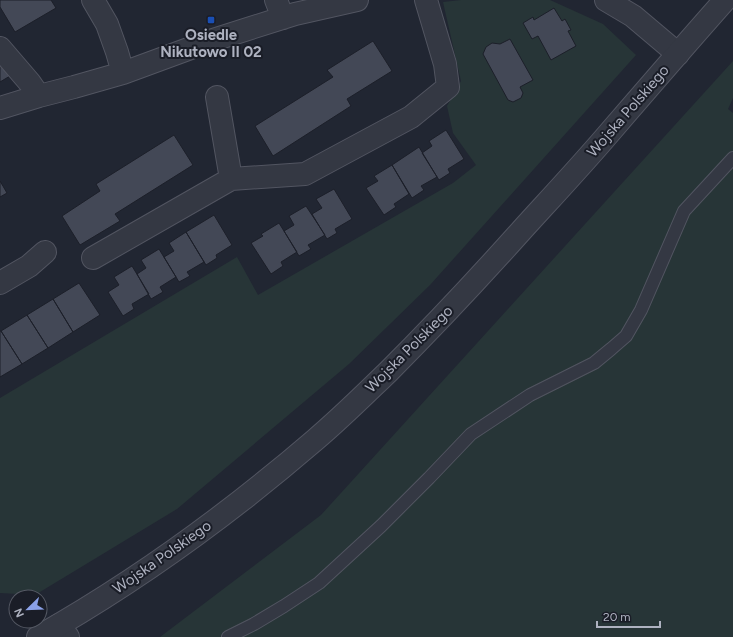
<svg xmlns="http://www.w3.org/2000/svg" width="733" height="637" font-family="Figtree,sans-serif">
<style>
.green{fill:#273537}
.building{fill:#434856;stroke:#1c1f29}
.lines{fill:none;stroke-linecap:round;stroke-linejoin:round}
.service-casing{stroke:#525561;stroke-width:14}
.minor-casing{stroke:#525561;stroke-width:24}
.tertiary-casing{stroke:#525561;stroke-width:24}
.service{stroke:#343843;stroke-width:12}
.minor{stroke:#343843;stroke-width:22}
.tertiary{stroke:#343843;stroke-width:22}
.transit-dot{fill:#1a4fb4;stroke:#1a1d27;stroke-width:1.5}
.labels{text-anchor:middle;stroke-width:4;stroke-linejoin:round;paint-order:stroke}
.poi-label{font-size:15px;font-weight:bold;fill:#aeb2c0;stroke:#1a1d27}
.street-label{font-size:15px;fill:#aeb2c0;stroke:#1a1d27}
</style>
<rect width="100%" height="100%" fill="#212632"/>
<path class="green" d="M 461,0 L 550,0 L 603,24 L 636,55 L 430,285 L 349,364 L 177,509 L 35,595 L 0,593 L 0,398 L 237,257 L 258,295 L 453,183 L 476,165 L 453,133 L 447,106 L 461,81 L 443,2 Z
M 733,61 L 733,98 L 728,109 L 733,113 L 733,637 L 160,637 L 321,515 Z"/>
<path class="building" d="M 0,0 L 51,0 L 56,8 L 15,32 L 0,7 Z
M 554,8 L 562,21 L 565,19 L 571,30 L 568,31 L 576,46 L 551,60 L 538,36 L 532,39 L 523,23 L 533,17 L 534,20 Z
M 510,39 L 533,80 L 520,87 L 523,93 L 521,98 L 513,102 L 508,100 L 483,54 L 486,47 L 492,43 L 500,44 Z
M 373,41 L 392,71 L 347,99 L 351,106 L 273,156 L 255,126 L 333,77 L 327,70 Z
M 0,58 L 10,76 L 0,82 Z
M 446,130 L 464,159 L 448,169 L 450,173 L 439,180 L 422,153 L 432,146 L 429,141 Z
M 174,135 L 193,165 L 115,214 L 120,221 L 80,245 L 62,216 L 100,191 L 96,184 Z
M 419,147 L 437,177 L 421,186 L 424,190 L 412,198 L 392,165 Z
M 392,165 L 409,194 L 394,204 L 396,207 L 384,215 L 366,188 L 378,181 L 374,176 Z
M 0,181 L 7,193 L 0,197 Z
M 334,189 L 352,219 L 335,229 L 337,233 L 327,239 L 312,214 L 322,208 L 316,199 Z
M 306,206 L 325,235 L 308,245 L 311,249 L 299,256 L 284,231 L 294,225 L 289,216 Z
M 214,215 L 232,245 L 216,255 L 217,258 L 206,265 L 186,232 Z
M 279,223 L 297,252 L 281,262 L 283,266 L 271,274 L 251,243 L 263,236 L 261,234 Z
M 186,232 L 204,262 L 187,272 L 190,276 L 179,282 L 164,257 L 174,251 L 169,243 Z
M 159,249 L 176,277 L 160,287 L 163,292 L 151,299 L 137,274 L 146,268 L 141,260 Z
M 132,266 L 149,294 L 132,304 L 134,309 L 123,316 L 108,292 L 119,285 L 114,277 Z
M 79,283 L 100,315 L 73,332 L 53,299 Z
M 53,299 L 73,332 L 48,348 L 27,315 Z
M 27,315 L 48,348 L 22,364 L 1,331 Z
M 0,331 L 1,331 L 22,364 L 0,377 Z"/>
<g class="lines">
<defs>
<path id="service" d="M 228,637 L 254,624 L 284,606 L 319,583 L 381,526 L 429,478 L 471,434 L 530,395 L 594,363 L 611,349 L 626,336 L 641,310 L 684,211 L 733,158"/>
<path id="minor" d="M 93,0 L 107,24 L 117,52 L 123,73
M 276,0 L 283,18
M 606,0 L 633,16 L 678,54
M 0,48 L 30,83 L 39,96
M 217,97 L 231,179
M 0,108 L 39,96 L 74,87 L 123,73 L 210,41 L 295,14 L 357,0
M 93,258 L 231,179 L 305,174 L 411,117 L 448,87 L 445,64 L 426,0
M 0,283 L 29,266 L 45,252
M 59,625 L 68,637"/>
<path id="tertiary" d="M 38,637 C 137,581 229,514 315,440 C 341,418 364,395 388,372 C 434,326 478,279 521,231 C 551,198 581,166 610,132 C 648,88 686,44 725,0"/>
</defs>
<use href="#service" class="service-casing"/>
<use href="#minor" class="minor-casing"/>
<use href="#tertiary" class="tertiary-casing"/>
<use href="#service" class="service"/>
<use href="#minor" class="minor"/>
<use href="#tertiary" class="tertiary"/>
</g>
<rect class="transit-dot" x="207" y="16" width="8" height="8" rx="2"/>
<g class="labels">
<g class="poi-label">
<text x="211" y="40">Osiedle<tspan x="211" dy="17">Nikutowo II 02</tspan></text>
</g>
<g class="street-label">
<text transform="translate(628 111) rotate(-49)" y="5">Wojska Polskiego</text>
<text transform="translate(409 349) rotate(-45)" y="5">Wojska Polskiego</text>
<text transform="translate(162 557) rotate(-35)" y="5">Wojska Polskiego</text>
</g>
</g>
<g transform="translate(28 609) rotate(247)"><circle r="19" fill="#1a1d27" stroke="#555964"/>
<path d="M0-3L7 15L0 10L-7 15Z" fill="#8ba1e8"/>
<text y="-6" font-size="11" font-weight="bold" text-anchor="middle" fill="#aeb2c0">N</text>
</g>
<path d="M597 621v6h63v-6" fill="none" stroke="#aeb2c0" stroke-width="2"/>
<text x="603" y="621" font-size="12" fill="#aeb2c0" stroke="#1a1d27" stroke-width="3" paint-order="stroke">20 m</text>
</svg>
